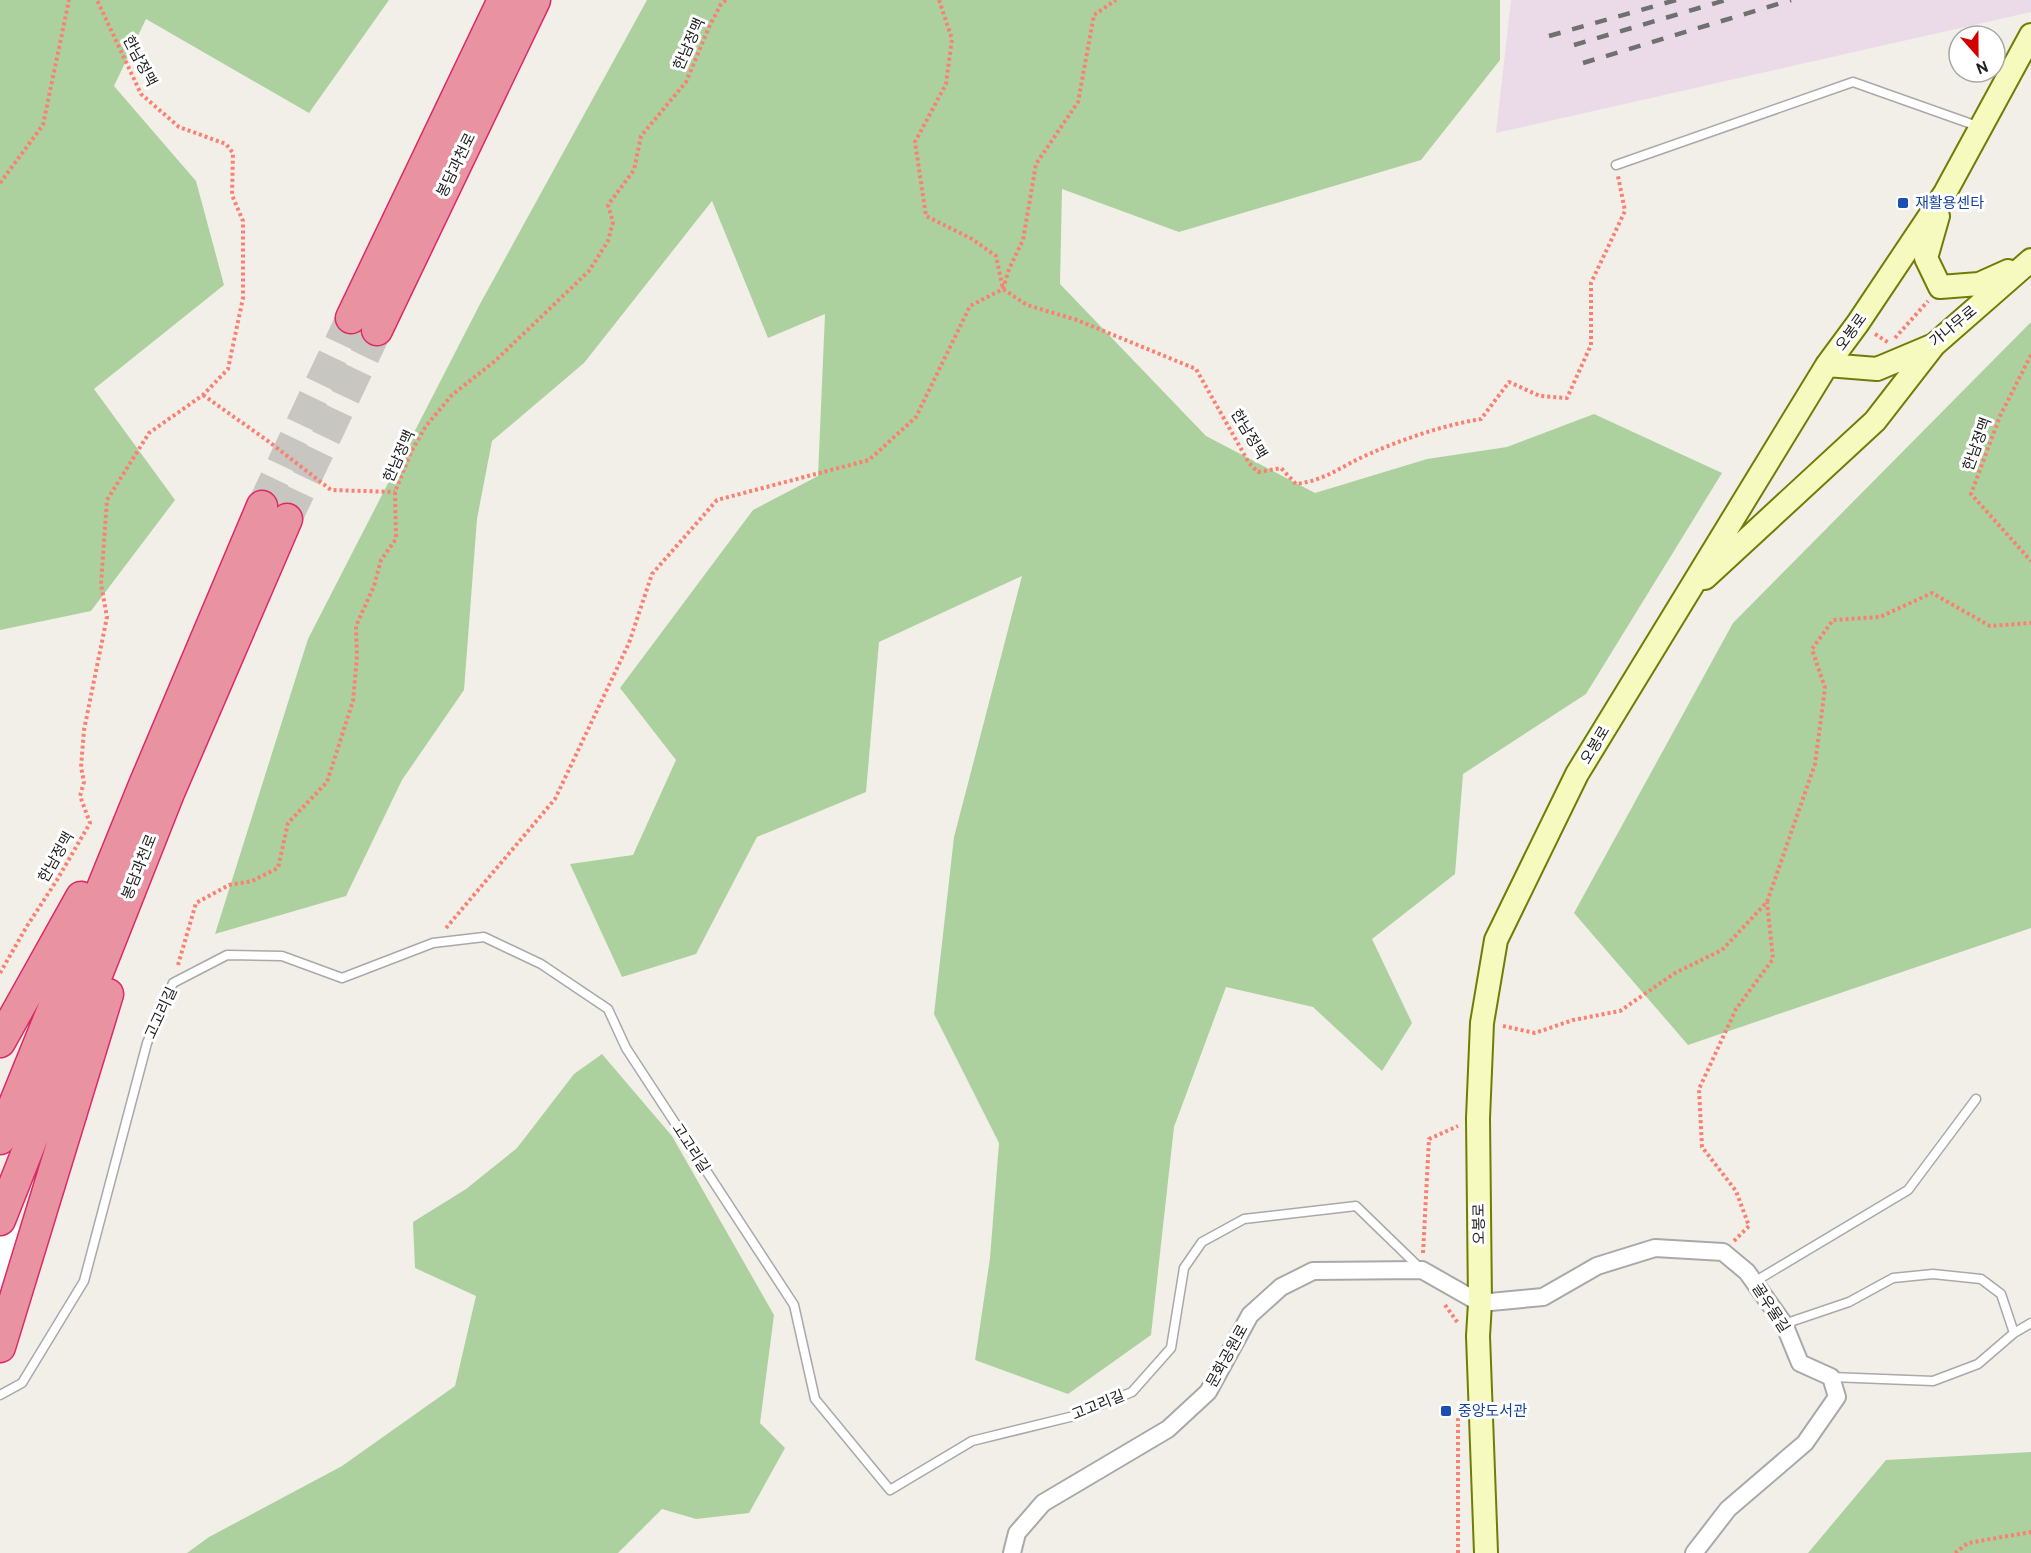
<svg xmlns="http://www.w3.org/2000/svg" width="2031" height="1553" font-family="Overpass,'Noto Sans KR',sans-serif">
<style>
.industrial{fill:#ebdbe8}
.forest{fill:#add19e}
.pier{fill:#fff}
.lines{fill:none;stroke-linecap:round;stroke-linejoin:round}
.highway-tunnel{stroke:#c8c6c1;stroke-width:30;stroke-dasharray:30 15;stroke-linecap:butt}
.lane-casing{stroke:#a9a9a9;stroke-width:11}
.street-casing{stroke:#a9a9a9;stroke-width:20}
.secondary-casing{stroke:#707d05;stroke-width:26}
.highway-casing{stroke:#dc2a67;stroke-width:33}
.path{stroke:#fa8072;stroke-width:4;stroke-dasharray:3 3;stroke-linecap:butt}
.lane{stroke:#fff;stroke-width:8}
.street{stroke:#fff;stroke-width:16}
.secondary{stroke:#f7fabf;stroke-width:22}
.highway{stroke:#e892a2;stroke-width:30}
.rail{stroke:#707070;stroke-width:4.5;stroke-dasharray:12 12;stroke-linecap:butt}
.transit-dot{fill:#1a4fb4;stroke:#fff;stroke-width:2}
.labels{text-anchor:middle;stroke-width:6;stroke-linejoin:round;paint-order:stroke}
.street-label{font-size:15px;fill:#222;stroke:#fff}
.transit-label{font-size:15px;fill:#164399;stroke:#fff;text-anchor:start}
</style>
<rect width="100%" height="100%" fill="#f2efe9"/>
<path class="industrial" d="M 1511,0 L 2031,0 L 2031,12 L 1496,133 Z"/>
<path class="forest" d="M 0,0 L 389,0 L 309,113 L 146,19 L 114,86 L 196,181 L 224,285 L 94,389 L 175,500 L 91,611 L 0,630 Z
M 647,0 L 1500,0 L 1500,60 L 1421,160 L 1179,232 L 1062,189 L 1060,284 L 1206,436 L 1315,493 L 1427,459 L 1507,447 L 1594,414 L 1722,473 L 1586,694 L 1463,774 L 1455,874 L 1372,939 L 1412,1023 L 1382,1071 L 1313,1007 L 1226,987 L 1174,1127 L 1151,1335 L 1068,1394 L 975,1360 L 990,1258 L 999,1143 L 934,1014 L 954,837 L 1022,576 L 879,642 L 866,792 L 757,837 L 696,954 L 622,977 L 570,864 L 633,855 L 676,760 L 620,688 L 753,510 L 818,476 L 825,314 L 768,338 L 712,201 L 584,363 L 492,441 L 477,519 L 464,690 L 402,780 L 346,896 L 215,934 L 308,639 L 480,304 Z
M 2031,322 L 2031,928 L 1688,1045 L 1574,913 L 1733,623 Z
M 602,1054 L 672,1136 L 774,1315 L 760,1423 L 785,1448 L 749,1513 L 696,1519 L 662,1509 L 618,1553 L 187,1553 L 209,1537 L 342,1466 L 455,1386 L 476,1296 L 415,1268 L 413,1222 L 466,1189 L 517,1148 L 574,1074 Z
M 2031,1452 L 2031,1553 L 1808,1553 L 1886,1460 Z"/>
<path class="pier" d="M 0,1205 L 24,1234 L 0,1301 Z"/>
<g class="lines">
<path class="highway-tunnel" d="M 262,506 L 351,318
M 287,519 L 377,330"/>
<defs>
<path id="lane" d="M 1616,165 L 1853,82 L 1980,127
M 1754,1282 L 1908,1190 L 1976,1099
M 1784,1324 L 1849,1302 L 1893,1278 L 1933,1274 L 1981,1279 L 2001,1294 L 2014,1333
M 1831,1377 L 1933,1381 L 1978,1364 L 2014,1333 L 2031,1323
M 0,1395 L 22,1383 L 84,1281 L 147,1043 L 173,983 L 227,955 L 282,956 L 342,978 L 433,943 L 484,937 L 541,964 L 608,1009 L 626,1048 L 794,1305 L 815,1399 L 890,1490 L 972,1441 L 1074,1416 L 1132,1392 L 1171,1348 L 1184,1268 L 1202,1242 L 1244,1219 L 1356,1206 L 1422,1270"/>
<path id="street" d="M 1012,1553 L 1017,1533 L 1043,1503 L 1168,1429 L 1208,1392 L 1250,1315 L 1281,1287 L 1313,1271 L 1422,1270 L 1480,1303 L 1543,1297 L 1597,1266 L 1655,1248 L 1723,1252 L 1747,1272 L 1784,1324 L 1800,1363 L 1831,1377 L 1837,1397 L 1805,1443 L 1728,1509 L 1694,1553"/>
<path id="secondary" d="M 1938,216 L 1926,258 L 1940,287 L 1979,284 L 2008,271
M 1827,365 L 1877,369 L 1934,345 L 2031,260
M 1705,578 L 1875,421 L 1934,345
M 1486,1553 L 1478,1336 L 1480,1303 L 1478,1118 L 1482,1023 L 1496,940 L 1577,774 L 1827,365 L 1858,323 L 1945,193 L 2031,35"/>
<path id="highway" d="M 351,318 L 503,0
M 377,330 L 535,0
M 0,1042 L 81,897
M 0,1139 L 144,785 L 262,506
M 0,1220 L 169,793 L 287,519
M 0,1347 L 108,994"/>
</defs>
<use href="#lane" class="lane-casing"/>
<use href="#street" class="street-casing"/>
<use href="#secondary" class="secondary-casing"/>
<use href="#highway" class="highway-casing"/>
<path class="path" d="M 939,0 L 952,39 L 946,84 L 915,142 L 926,216 L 972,239 L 996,256 L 1003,289 L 1027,305 L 1077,320 L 1196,369 L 1249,463 L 1258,472 L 1281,468 L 1296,484 C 1327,480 1341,466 1369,454 C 1403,439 1444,425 1481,419 L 1509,382 L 1540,396 L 1567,398 L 1591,345 L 1591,283 L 1625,211 L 1618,176
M 0,183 L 43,125 L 69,0
M 1875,334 L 1889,343
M 1895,338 L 1928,301
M 2031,355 L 2000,416 L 1971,494 L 2031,561
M 203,395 L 268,441 L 331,490 L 395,492
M 446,928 L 555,799 L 629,643 L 652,574 L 717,500 L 869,460 L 916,417 L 970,306 L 1003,289 L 1009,269 L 1023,240 L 1036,164 L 1078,102 L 1094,15 L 1116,0
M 178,965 L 196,903 L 229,885 L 252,881 L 278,868 L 288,823 L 327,782 L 353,701 L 357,656 L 356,626 L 374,586 L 381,560 L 396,539 L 395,492 L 411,452 L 426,426 L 452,395 L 495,361 L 589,271 L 608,241 L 613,222 L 608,205 L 634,170 L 641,136 L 686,82 L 709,27 L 721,4 L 726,0
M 0,973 L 27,926 L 57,880 L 90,823 L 80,796 L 84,782 L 81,767 L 84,730 L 107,617 L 101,584 L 107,500 L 149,433 L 203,395 L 228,369 L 243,298 L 243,221 L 232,195 L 233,153 L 226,144 L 179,127 L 141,94 L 97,0
M 1503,1026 L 1535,1033 L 1573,1020 L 1620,1011 L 1675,973 L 1722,950 L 1767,902 L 1815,764 L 1825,688 L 1812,649 L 1833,620 L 1880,617 L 1932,593 L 1990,626 L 2031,623
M 1734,1241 L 1749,1226 L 1736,1191 L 1702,1147 L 1699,1089 L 1736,1009 L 1773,959 L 1767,902
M 1423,1253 L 1429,1139 L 1458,1126
M 1445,1305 L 1458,1323
M 1458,1553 L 1458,1417
M 1955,1553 L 1968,1543 L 2031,1532"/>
<use href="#lane" class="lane"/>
<use href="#street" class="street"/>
<use href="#secondary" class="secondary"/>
<use href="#highway" class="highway"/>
<path class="rail" d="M 1549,36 L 1676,0
M 1574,45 L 1726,0
M 1583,63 L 1791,0"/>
</g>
<g class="transit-dot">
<rect x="1897" y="197" width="12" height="12" rx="3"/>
<rect x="1440" y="1405" width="12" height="12" rx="3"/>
</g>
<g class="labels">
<g class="street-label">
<text transform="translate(689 44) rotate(-66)" y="5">한남정맥</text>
<text transform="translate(140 61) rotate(62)" y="5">한남정맥</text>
<text transform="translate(456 165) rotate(-64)" y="5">봉담과천로</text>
<text transform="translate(1953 326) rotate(-39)" y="5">가나무로</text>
<text transform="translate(1851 332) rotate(-54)" y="5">오봉로</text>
<text transform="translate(1249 434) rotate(59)" y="5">한남정맥</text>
<text transform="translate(1977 444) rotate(-70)" y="5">한남정맥</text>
<text transform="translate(399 456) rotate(-66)" y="5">한남정맥</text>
<text transform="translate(1595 745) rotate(-59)" y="5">오봉로</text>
<text transform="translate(56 857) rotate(-60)" y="5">한남정맥</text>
<text transform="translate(139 867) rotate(-68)" y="5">봉담과천로</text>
<text transform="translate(161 1013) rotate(-65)" y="5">고고리길</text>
<text transform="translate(691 1148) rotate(57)" y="5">고고리길</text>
<text transform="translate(1479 1224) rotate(-91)" y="5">오봉로</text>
<text transform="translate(1771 1308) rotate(57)" y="5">골우물길</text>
<text transform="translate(1227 1356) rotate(-61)" y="5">문화공원로</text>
<text transform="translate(1098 1405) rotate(-22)" y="5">고고리길</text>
</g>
<g class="transit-label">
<text x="1915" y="208">재활용센타</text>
<text x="1458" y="1416">중앙도서관</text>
</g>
</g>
<g transform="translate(1977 54) rotate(159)"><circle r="28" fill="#ffffff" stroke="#a7a7a7" stroke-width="1.5"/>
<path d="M0-4.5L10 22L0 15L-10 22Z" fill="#d40000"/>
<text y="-9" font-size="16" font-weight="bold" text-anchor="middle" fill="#222222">N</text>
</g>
</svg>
